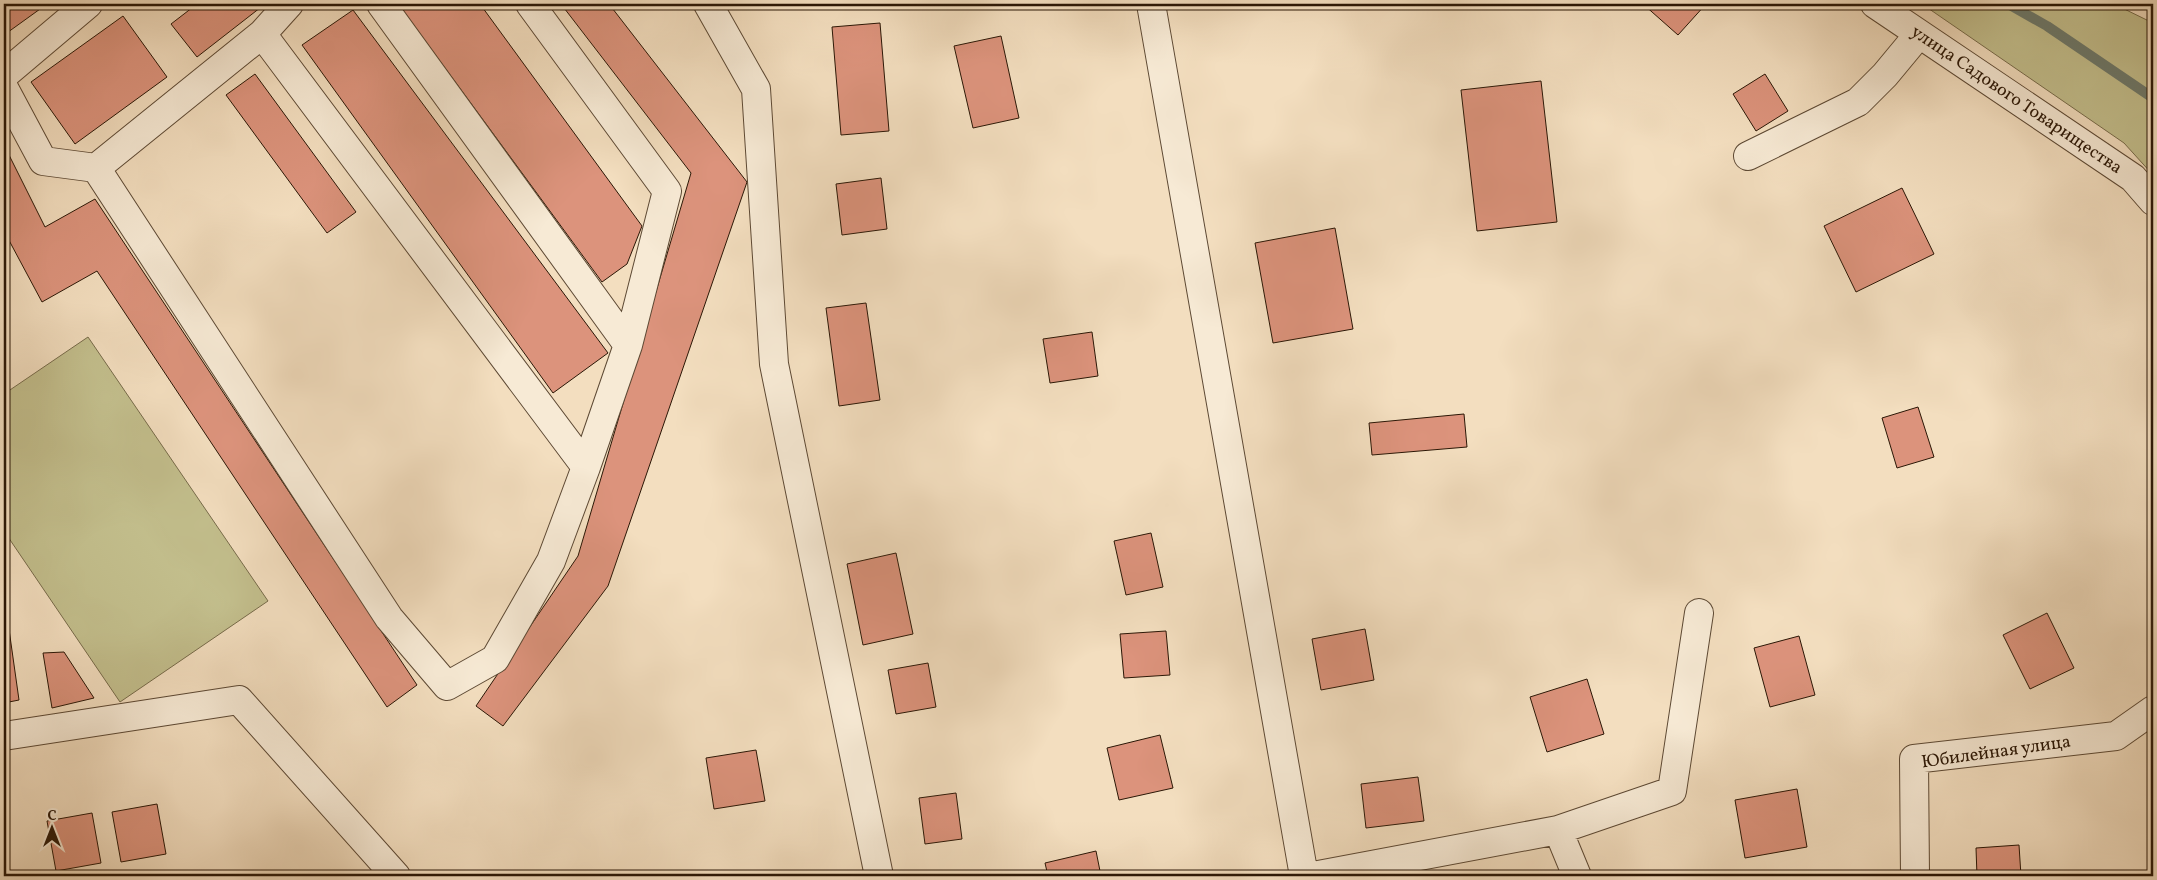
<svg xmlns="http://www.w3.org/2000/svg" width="2157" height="880" font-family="Vollkorn,serif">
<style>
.green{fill:#c3bf8d;stroke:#776b4a}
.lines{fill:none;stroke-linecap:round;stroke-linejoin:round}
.stream{stroke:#6e7a6c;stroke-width:10}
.building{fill:#dc937c;stroke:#2b1706}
.minor-casing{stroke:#5d4934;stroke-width:30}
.minor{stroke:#f7ead5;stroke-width:28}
.labels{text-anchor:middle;stroke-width:5;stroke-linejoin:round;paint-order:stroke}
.street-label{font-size:18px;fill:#2b1706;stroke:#f7ead5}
</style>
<rect width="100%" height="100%" fill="#f3debf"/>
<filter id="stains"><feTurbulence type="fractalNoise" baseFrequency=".004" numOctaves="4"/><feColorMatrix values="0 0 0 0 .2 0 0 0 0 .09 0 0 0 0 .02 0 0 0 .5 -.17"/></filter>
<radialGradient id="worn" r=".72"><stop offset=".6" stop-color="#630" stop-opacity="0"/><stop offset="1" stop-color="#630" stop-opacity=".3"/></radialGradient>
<path class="green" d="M 1922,4 L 2114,4 L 2153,23 L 2153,175 L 2124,143 Z
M 88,337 L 268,601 L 120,702 L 4,531 L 4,394 Z"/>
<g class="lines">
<path class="stream" d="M 2008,4 L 2047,26 L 2153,98"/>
</g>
<path class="building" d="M 4,4 L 47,4 L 4,35 Z
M 197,4 L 265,4 L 197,57 L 171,24 Z
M 398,4 L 480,4 L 642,226 L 627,264 L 602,282 Z
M 561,4 L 609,4 L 747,182 L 608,586 L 503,726 L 476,706 L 578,556 L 691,173 Z
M 1643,4 L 1706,4 L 1678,35 Z
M 353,10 L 608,353 L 553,393 L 302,45 Z
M 123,16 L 167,77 L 75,144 L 31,82 Z
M 880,23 L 889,131 L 841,135 L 832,27 Z
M 1001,36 L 1019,118 L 973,128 L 954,46 Z
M 255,74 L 356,212 L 327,233 L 226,95 Z
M 1765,74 L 1788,111 L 1756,131 L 1733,94 Z
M 1541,81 L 1557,222 L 1477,231 L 1461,90 Z
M 4,145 L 45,227 L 95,199 L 417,685 L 387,707 L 97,271 L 42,302 L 4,231 Z
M 881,178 L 887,229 L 842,235 L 836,184 Z
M 1902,188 L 1934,254 L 1856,292 L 1824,226 Z
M 1335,228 L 1353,329 L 1273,343 L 1255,243 Z
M 866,303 L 880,400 L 839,406 L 826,308 Z
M 1092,332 L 1098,376 L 1050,383 L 1043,339 Z
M 1918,407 L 1934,457 L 1897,468 L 1882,418 Z
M 1464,414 L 1467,447 L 1372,455 L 1369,423 Z
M 1151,533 L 1163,587 L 1126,595 L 1114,541 Z
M 896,553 L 913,634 L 863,645 L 847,564 Z
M 4,594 L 19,700 L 4,703 Z
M 2047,613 L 2074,668 L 2030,689 L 2003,635 Z
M 1365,629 L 1374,680 L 1321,690 L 1312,639 Z
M 1166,631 L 1170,675 L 1124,678 L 1120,634 Z
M 1799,636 L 1815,695 L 1770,707 L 1754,648 Z
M 64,652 L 94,698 L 52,708 L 43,653 Z
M 928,663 L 936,707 L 896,714 L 888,670 Z
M 1587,679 L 1604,734 L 1547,752 L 1530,697 Z
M 1160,735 L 1173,788 L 1119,800 L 1107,748 Z
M 756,750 L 765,801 L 714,809 L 706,758 Z
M 1418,777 L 1424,821 L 1366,828 L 1361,784 Z
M 1797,789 L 1807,847 L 1745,858 L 1735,800 Z
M 956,793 L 962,839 L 925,844 L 919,798 Z
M 157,804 L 166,854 L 121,862 L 112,812 Z
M 92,813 L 101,863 L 56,871 L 47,821 Z
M 2019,845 L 2021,876 L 1977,876 L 1976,848 Z
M 1096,851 L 1101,876 L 1048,876 L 1045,863 Z"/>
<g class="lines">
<defs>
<path id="minor" d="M 381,4 L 628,345
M 708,4 L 756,89 L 774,364 L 879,876
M 1151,4 L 1304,876
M 1875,4 L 2133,178 L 2153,201
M 262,34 L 586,467
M 4,75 L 88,4
M 4,88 L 43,161 L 96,168 L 389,618 L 447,686 L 495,659 L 551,561 L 586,467 L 628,345 L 667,191 L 530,4
M 1748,156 L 1858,102 L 1885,75 L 1919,34
M 96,168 L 262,34 L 289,4
M 4,736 L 239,700 L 396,876
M 1558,830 L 1672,791 L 1699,613
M 1313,876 L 1558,830 L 1577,876
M 1915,876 L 1914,759 L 2116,736 L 2153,710"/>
</defs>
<use href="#minor" class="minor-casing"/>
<use href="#minor" class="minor"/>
</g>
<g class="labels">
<g class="street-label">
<text transform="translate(2017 99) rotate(34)" y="6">улица Садового Товарищества</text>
<text transform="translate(1996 751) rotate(-8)" y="6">Юбилейная улица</text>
</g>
</g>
<rect width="2157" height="880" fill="none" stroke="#f3debf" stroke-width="20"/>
<rect x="5" y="5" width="2147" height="870" fill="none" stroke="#2b1706" stroke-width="2.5"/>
<rect x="10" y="10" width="2137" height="860" fill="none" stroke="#2b1706"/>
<g transform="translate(52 828)" stroke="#f7ead5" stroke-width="4" paint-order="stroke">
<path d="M0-4L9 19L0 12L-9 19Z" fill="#2b1706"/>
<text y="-8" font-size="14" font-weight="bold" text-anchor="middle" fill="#2b1706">С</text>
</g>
<rect width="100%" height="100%" filter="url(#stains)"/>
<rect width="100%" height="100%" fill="url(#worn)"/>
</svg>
